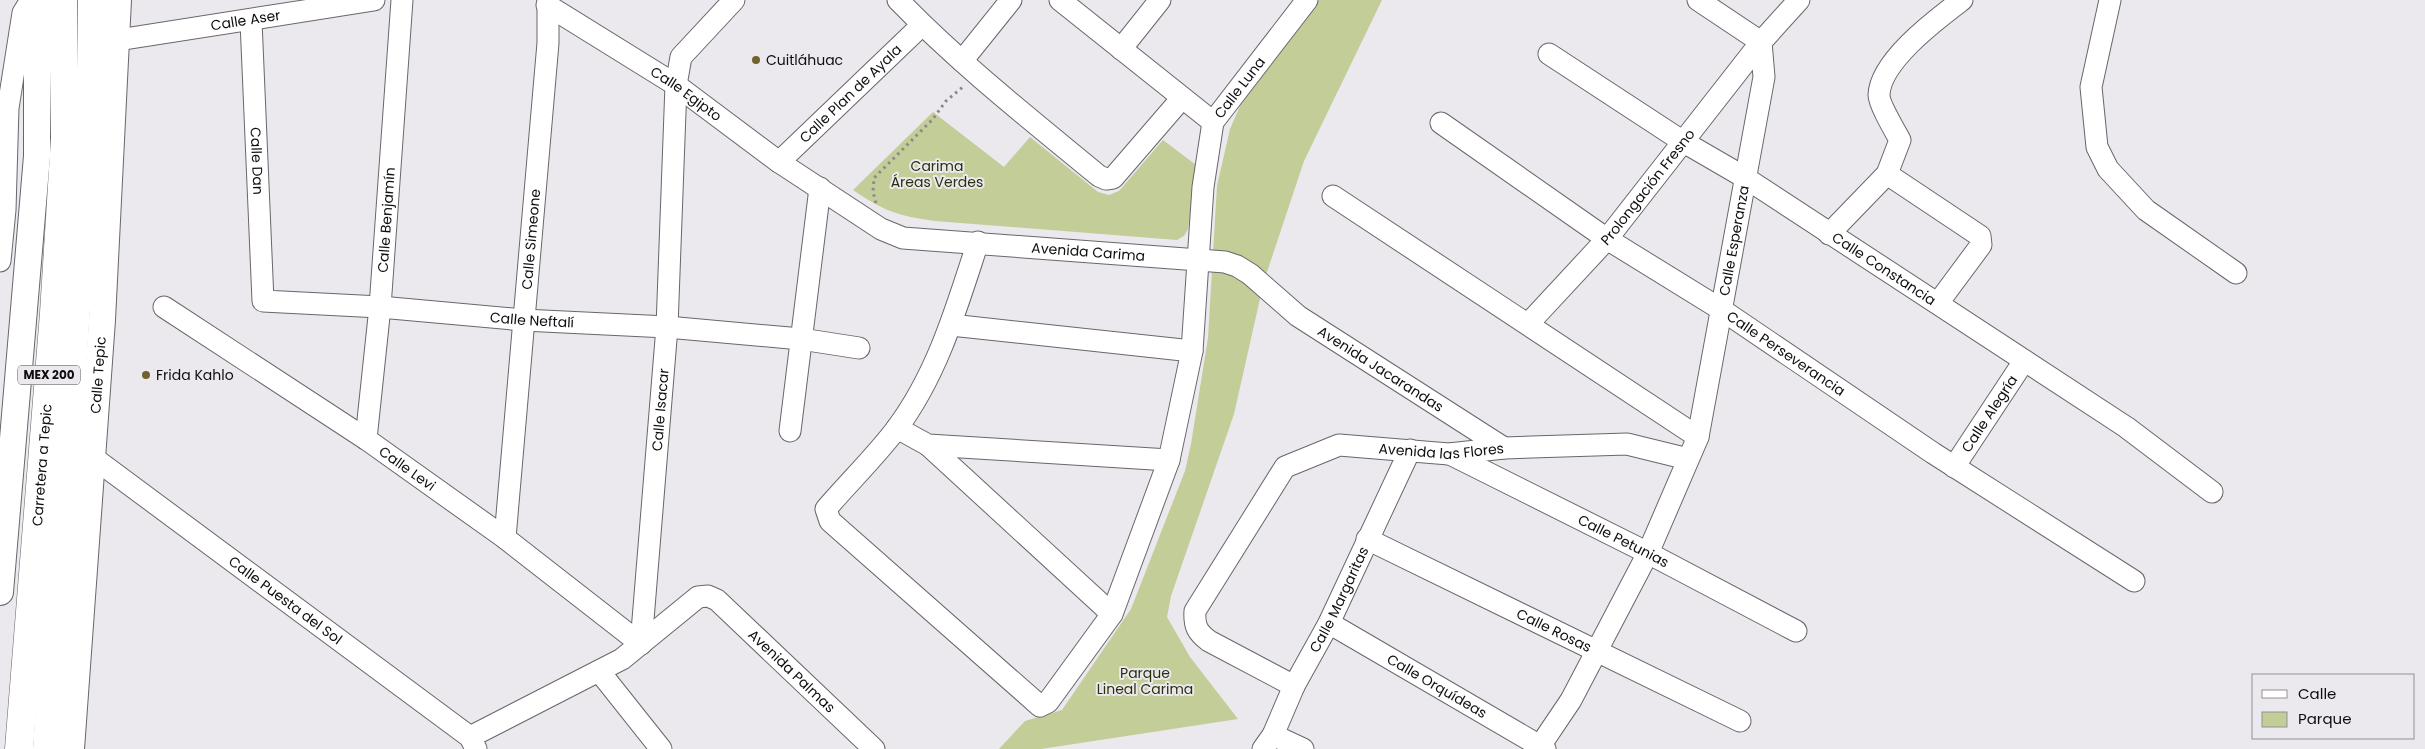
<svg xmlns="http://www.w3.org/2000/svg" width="2425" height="749" font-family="Poppins,sans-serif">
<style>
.green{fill:#c2cd98}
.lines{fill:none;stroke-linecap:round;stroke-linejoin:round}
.minor-casing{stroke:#69666b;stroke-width:23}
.major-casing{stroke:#69666b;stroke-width:28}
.highway-casing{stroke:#69666b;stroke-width:29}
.path{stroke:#8b898d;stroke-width:3;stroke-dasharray:2.5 4;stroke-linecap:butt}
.minor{stroke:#fff;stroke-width:21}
.major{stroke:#fff;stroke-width:26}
.highway{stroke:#fff;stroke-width:28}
.poi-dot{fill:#70612e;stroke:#ebe8ee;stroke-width:2}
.labels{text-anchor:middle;stroke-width:4;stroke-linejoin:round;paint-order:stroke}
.shield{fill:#ebe8ee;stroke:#504f52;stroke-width:1}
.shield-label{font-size:12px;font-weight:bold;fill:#0e0d0f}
.street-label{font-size:14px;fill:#0e0d0f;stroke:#ebe8ee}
.poi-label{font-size:14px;fill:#0e0d0f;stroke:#ebe8ee;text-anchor:start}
.park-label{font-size:14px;fill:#2a300c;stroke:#ebe8ee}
</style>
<rect width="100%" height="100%" fill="#ebe8ee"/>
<path class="green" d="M 1319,0 L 1382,0 L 1304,161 L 1264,281 L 1234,414 L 1171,596 L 1167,617 L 1190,657 L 1238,719 L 1041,749 L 999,749 L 1025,721 L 1062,710 L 1131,609 L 1185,471 L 1191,444 L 1208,338 L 1217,186 L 1230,129 L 1240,106 L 1270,62 Z
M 933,112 L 1004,167 L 1030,137 L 1098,192 L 1109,195 L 1119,191 L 1163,140 L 1196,165 L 1188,229 L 1184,236 L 1177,240 L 935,221 C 898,216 884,211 853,190 Z"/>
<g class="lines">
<defs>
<g id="minor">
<path d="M 898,0 C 960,64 1030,119 1099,176 L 1106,179 L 1113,178 L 1182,98"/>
<path d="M 1060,0 L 1213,122"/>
<path d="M 1698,0 L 1761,42"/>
<path d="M 2110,0 L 2091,87 L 2097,147 L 2108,169 L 2146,210 L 2236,273"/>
<path id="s1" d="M 547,5 L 676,85 L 779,162 L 881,229 L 903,238 L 1199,260 L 1225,262 L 1237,266 L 1250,274 L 1298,316 L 1504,448"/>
<path id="s2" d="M 251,21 L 263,301 L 380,307 L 523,320 L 667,327 L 801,339 L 859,348"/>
<path id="s3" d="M 118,40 L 374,0"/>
<path d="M 1121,49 L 1160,0"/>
<path id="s4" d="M 1549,54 L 1682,141 L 1744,177 L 2126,427 L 2212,492"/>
<path d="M 962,61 L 1011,0"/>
<path id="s5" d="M 1441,123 L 1607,239 L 1722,310 L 1933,453 L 2134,581"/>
<path id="s6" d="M 779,162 L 922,25"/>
<path d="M 1887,174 L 1980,236 L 1981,245 L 1938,303"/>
<path d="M 1333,196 L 1698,437"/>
<path d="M 1829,234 L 1887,174 L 1900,140 C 1895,131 1879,104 1879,95 C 1880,61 1937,19 1962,0"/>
<path id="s7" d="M 978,242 C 957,306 938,373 897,428 C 876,456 849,482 826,509 L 830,521 L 1040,706 L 1048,702 L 1112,614 L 1169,460 L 1192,351 L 1203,187 L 1213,122 L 1307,0"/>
<path d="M 0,261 L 5,210 L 8,108 L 23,13 L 31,0"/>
<path id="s8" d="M 164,307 L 366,439 L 505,538 L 641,644"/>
<path id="s9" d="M 1528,324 L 1607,239 L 1761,42 L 1799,0"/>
<path d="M 951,325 L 1192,351"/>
<path d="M 897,428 L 928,445 L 1169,460"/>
<path d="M 790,431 L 820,188"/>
<path id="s10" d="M 366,439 L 380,307 L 402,0"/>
<path d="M 928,445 L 1112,614"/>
<path id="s11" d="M 1450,454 L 1648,553 L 1796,631"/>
<path id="s12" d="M 91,456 L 470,737 L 476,749"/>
<path id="s13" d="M 1954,467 L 2024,361"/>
<path id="s14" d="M 505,538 L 548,43 L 548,0"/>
<path id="s15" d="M 1367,539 L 1740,721"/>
<path id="s16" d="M 1329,623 L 1545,749"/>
<path id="s17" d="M 641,644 L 667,327 L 676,85 L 681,57 L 734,0"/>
<path d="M 599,671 L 661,749"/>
<path id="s18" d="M 1294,686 L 1209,641 C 1197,632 1194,626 1195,611 L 1285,467 L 1339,445 L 1449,454 L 1504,448 L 1627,444 L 1688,459"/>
<path d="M 1273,735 L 1303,749"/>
<path id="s19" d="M 470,737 L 622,659 L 698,597 L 708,596 L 717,600 L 874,749"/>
<path id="s20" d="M 1263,749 L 1273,735 L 1294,686 L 1329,623 L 1410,450"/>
<path id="s21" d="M 1538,749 L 1571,700 L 1648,553 L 1698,437 L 1764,77 L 1761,42"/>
</g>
<g id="major">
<path d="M 0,592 L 37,156 L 37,0"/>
<path id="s22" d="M 71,749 L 102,320 L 118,0"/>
</g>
<g id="highway">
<path id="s23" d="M 19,749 L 54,313 L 65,138 L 63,0"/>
<path d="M 47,749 L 92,66 L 92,0"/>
</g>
</defs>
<use href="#minor" class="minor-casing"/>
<use href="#major" class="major-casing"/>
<use href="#highway" class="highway-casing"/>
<path class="path" d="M 876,203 L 873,192 L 874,178 L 932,120 L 946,101 L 964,86"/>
<use href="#minor" class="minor"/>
<use href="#major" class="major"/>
<use href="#highway" class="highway"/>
</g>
<g class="poi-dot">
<circle cx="756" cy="60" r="5"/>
<circle cx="146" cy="375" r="5"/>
</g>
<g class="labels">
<rect class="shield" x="18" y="365.5" width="62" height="19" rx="4"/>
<g class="shield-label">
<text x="49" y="379">MEX 200</text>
</g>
<g class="street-label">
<text dy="5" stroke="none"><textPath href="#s3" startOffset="129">Calle Aser</textPath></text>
<text dy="5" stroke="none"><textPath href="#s7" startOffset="1271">Calle Luna</textPath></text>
<text dy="5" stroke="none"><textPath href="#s6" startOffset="99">Calle Plan de Ayala</textPath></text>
<text dy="5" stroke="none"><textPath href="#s1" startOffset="165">Calle Egipto</textPath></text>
<text dy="5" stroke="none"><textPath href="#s2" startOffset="140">Calle Dan</textPath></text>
<text dy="5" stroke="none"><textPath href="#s9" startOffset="182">Prolongación Fresno</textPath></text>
<text dy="5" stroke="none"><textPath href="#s10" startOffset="220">Calle Benjamín</textPath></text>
<text dy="5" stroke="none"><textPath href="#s14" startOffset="300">Calle Simeone</textPath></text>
<text dy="5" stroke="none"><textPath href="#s21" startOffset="551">Calle Esperanza</textPath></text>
<text dy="5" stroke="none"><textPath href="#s1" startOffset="612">Avenida Carima</textPath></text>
<text dy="5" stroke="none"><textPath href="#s4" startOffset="398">Calle Constancia</textPath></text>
<text dy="5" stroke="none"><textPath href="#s2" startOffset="550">Calle Neftalí</textPath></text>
<text dy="5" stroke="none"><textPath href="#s5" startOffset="415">Calle Perseverancia</textPath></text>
<text dy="5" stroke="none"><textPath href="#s1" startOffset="939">Avenida Jacarandas</textPath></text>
<text dy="5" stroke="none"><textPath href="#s22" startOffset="375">Calle Tepic</textPath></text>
<text dy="5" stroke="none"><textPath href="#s17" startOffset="235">Calle Isacar</textPath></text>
<text dy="5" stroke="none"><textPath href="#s13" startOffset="64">Calle Alegría</textPath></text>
<text dy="5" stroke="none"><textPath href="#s18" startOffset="462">Avenida las Flores</textPath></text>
<text dy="5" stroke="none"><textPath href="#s23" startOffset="285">Carretera a Tepic</textPath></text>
<text dy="5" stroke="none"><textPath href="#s8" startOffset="292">Calle Levi</textPath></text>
<text dy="5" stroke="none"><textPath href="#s11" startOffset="194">Calle Petunias</textPath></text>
<text dy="5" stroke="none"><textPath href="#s20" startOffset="168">Calle Margaritas</textPath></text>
<text dy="5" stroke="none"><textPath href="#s12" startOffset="242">Calle Puesta del Sol</textPath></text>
<text dy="5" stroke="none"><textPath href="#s15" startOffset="208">Calle Rosas</textPath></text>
<text dy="5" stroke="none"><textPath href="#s19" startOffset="392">Avenida Palmas</textPath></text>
<text dy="5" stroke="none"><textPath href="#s16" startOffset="125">Calle Orquídeas</textPath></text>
</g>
<g class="poi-label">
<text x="766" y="65">Cuitláhuac</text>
<text x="156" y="380">Frida Kahlo</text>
</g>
<g class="park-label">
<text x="937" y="171">Carima<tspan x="937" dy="16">Áreas Verdes</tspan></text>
<text x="1145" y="678">Parque<tspan x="1145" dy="16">Lineal Carima</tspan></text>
</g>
</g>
<rect x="2252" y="674" width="162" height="65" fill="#ebe8ee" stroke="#939095"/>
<rect x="2262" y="690" width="25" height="8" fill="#ffffff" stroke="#939095"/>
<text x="2298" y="699" font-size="15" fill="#0e0d0f">Calle</text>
<rect x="2262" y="712" width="25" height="15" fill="#c2cd98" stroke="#939095"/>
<text x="2298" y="724" font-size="15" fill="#0e0d0f">Parque</text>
</svg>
